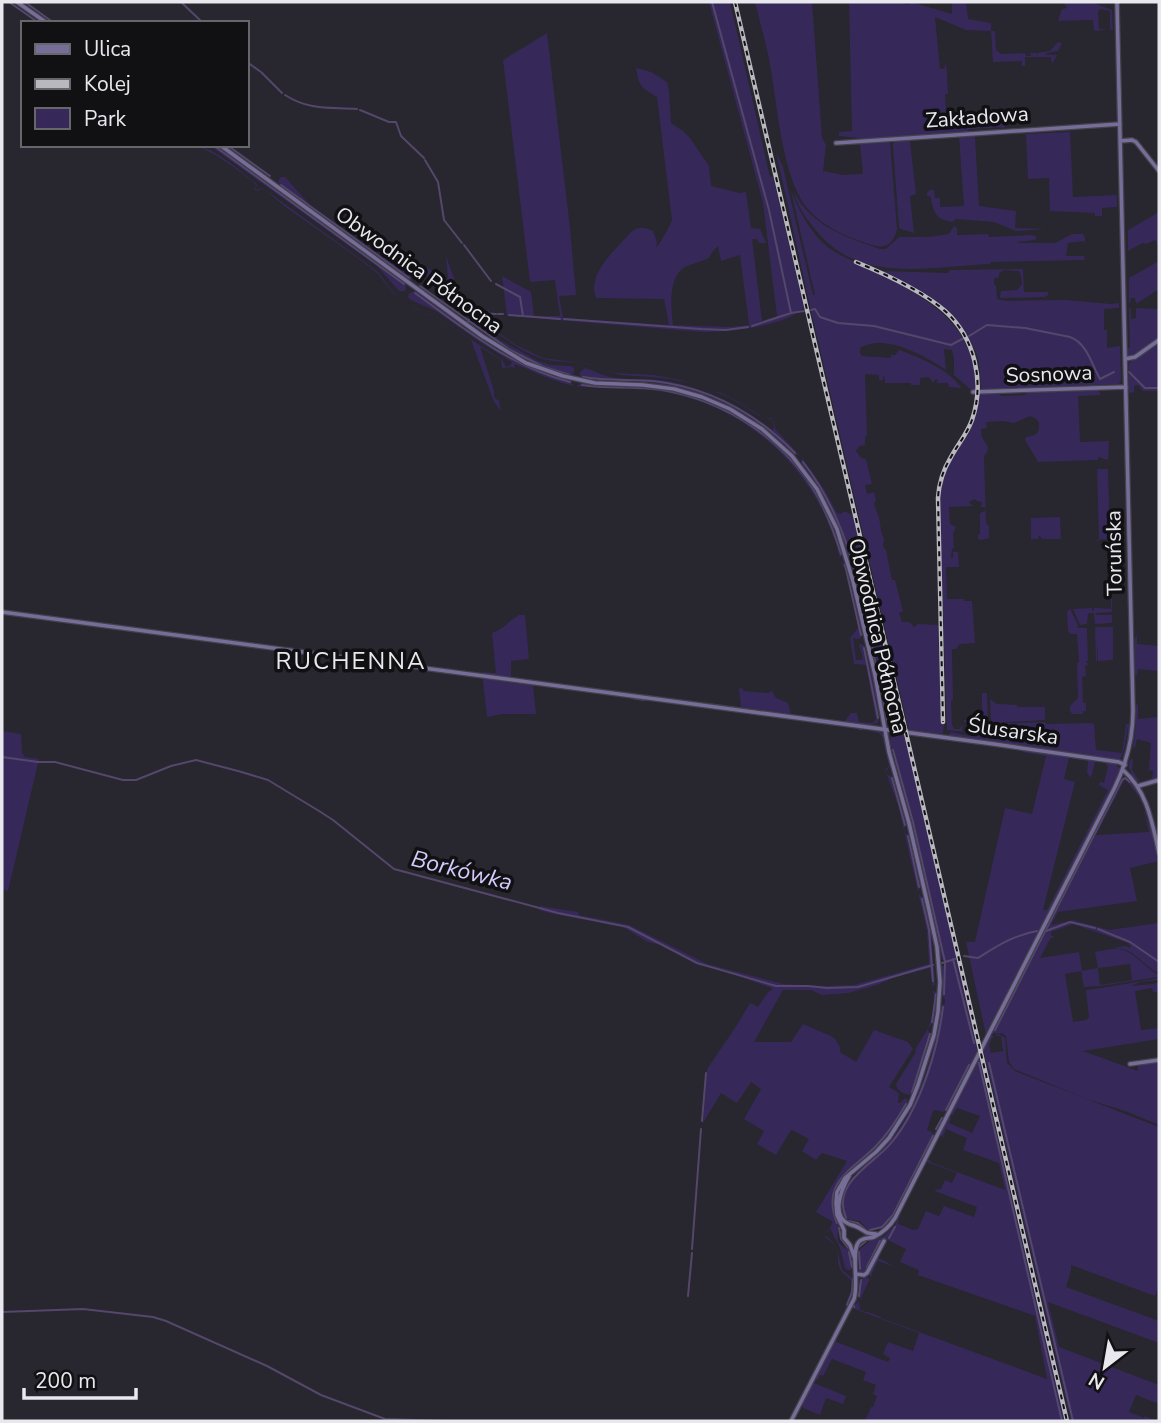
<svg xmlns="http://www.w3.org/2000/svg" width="1161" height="1423" font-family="'Nunito Sans',sans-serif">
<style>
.green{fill:#362959;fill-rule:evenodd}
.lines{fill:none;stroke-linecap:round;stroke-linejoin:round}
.stream{stroke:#54476b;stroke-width:2}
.minor-casing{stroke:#434149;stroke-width:6}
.minor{stroke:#766d99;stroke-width:3.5}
.rail-casing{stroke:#b9b8bf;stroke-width:4.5}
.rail{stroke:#111013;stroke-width:2;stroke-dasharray:5;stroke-linecap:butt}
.labels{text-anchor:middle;stroke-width:7;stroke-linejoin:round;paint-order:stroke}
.street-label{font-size:21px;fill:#e9e8ee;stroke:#111013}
.water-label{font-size:23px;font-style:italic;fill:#d4cafe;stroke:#111013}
.quarter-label{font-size:24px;letter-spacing:2px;fill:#e9e8ee;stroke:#111013}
</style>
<rect width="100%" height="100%" fill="#28262e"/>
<path class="green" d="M 709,2 L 730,2 L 770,177 L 773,177 L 804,308 C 780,328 733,331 703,332 L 507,316 L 502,276 L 531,292 L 534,316 L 560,316 L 555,280 L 530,282 L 503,60 L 547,33 L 570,228 L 576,295 L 559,296 L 563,318 L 669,325 L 664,299 L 596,298 C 587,272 615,251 631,232 C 638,226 645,227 653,231 L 657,242 L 656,248 C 661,242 670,226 672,220 L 657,97 C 641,87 639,87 636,68 L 651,72 L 667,82 L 669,90 L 671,123 L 683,131 L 690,138 L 709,166 L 711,186 L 739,193 L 746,192 L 751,228 L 760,229 L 766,243 L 759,243 L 757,239 L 752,239 L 762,321 L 777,316 L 763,203 ZM 718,246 L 721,261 L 740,255 L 749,325 L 729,327 L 673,325 C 671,309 668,281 682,269 C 689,264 701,262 709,258 L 713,251 Z
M 755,2 L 812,2 L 822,138 L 826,145 L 823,171 L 843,175 L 863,174 L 860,144 L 890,142 L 897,229 C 895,240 888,249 876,246 C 851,239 824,228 807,208 C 782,178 777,103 770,64 C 766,43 760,23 755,2 Z
M 849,2 L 900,2 L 908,5 L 911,2 L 952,14 L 952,2 L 966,2 L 968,19 L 991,23 L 991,31 L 995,31 L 996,50 L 1001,54 L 1025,53 L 1026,56 L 1031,56 L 1030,53 L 1037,53 L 1038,56 L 1038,53 L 1050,51 L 1058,42 L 1062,43 L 1058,51 L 1047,53 L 1045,55 L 1057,55 L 1052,64 L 1051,57 L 1025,57 L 1025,66 L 1022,66 L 1022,61 L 993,62 L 991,31 L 966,30 L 935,17 L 940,69 L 943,69 L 945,67 L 946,61 L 948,94 L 945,94 L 946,114 L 954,113 L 955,126 L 998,122 L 1000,118 L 1002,117 L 1005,119 L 1005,127 L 1002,129 L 1001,127 L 970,129 L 966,132 C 925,135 881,142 839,136 L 839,132 L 852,131 Z
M 1063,2 L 1091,2 L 1112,10 L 1113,30 L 1110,30 L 1110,11 L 1100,9 L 1098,12 L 1099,29 L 1107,30 L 1094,31 L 1093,20 L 1058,21 L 1062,9 L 1067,8 Z
M 1070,132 L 1073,197 L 1117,195 L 1117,207 L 1102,208 L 1102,216 L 1095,216 L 1095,213 L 1050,211 L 1049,178 L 1028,179 L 1026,134 Z
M 962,136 L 975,137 L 979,206 L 1016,211 L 1015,228 L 1047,229 L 1016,231 L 994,222 L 956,219 L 952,222 C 932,218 935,211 930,196 L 927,196 L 927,193 L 930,190 L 934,190 L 935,198 L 940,198 L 940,207 L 964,206 L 959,137 Z
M 896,141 L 910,141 L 916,194 L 910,196 L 914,233 L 901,229 L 899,227 L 893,146 L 893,143 Z
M 193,145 C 216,148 237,169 256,183 L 257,186 L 255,189 L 257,190 L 260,188 L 264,189 L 358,257 L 378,272 L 393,292 L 408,304 L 420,310 L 423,318 L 426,318 L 429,314 L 437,317 L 502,360 L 506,367 L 510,366 L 512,362 L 483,344 L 436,311 L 411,300 L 408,297 L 409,293 L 416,291 L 462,325 L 460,327 L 464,330 L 466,328 C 498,352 532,372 571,381 L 573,386 L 577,386 L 581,383 C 608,387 635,385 662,390 C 728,400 786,441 820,499 C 830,516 836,535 843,554 L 840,558 L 841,562 L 846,565 L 863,634 L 860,639 L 853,638 L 856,660 L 862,660 L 863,658 L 859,645 L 861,644 L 865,646 L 863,648 L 864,653 L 866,652 C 871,673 882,703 878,723 L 867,726 L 844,722 L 851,713 L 857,713 L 859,722 L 873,723 L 876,719 L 866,665 L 854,664 L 850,638 L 858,628 C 854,609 852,578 841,563 C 822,476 753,408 665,392 C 640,388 615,389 590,387 C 585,386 580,387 575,386 C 554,382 534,372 515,364 L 514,368 L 512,367 L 502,368 L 501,360 L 480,347 L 494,391 L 494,397 L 499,401 L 501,411 L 494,402 L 471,340 L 435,316 L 430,314 L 426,318 L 423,318 L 420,311 L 408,304 L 393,293 L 377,273 L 358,258 L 287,208 L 265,190 L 261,189 L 257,191 L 254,189 L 256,186 L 254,182 C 234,168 216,152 193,145 Z
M 209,145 L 215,145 L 405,283 L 406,286 L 405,291 L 399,291 L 377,266 Z
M 776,152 L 783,167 L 813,295 L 815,295 L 791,191 C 799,210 808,228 822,242 C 835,255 852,260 868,268 C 909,288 957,312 972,357 C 975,367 975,378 977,389 L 970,389 L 954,375 L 954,359 L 952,350 L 944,349 L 946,370 C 925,356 885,333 860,348 L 860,353 L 862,356 L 891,358 L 891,355 L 895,355 L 899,350 C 921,358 946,368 961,387 L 960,388 L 949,387 L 948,383 L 936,383 L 938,380 L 936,379 L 933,383 L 929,377 L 920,378 L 920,385 L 911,385 L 911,383 L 885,383 L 884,375 L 883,376 L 883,380 L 879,380 L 879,375 L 865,374 L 867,435 L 865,437 L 865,445 L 859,446 L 856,451 L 861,458 L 866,459 L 872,484 L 865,485 L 867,494 L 874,492 L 876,501 L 874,503 C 875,509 878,513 879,518 C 881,525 880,532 884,538 L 883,547 L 886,550 L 892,580 L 895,580 L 903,611 L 899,613 L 902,622 L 909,622 L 914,627 L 918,624 L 938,625 L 941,722 L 944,723 L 943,733 L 939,735 L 909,731 L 811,311 Z
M 281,177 L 285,177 L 310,205 L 383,257 L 414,271 L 416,275 L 411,280 L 408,279 L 280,185 L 278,181 Z
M 794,192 C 811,226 846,237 880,249 L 886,249 L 899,237 L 930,237 L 949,234 L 954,226 L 957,228 L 957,235 L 988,234 L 989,237 L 1032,235 L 1037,237 L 1035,240 L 1017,242 L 1020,243 L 1055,243 L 1072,234 L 1083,234 L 1085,238 L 1085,245 L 1084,241 L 1068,243 L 1066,256 L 1084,256 L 1085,260 L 991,262 L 990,264 C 930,266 859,286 815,229 C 806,218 797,206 794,192 Z
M 1159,212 L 1159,247 L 1155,240 L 1146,244 L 1143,243 L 1128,251 L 1128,230 Z
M 446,256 L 464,306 L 471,311 L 489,310 L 490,327 L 516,345 L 543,358 L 589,364 L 614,373 L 654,375 L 681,380 L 721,393 L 739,402 L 764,418 L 772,418 L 776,430 L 802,458 L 824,489 L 837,513 L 841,514 L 845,511 L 853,516 L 904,730 L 889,726 L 886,722 L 872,650 L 874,649 L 872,649 C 856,583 844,517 801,463 L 802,458 L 799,455 L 795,455 C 753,415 709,389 651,383 C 629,380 607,381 585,379 L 580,376 L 580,372 L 585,368 C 595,371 605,377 616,378 C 632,380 648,378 665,381 C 706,388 739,406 773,430 L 774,428 L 772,419 C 760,419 750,409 739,403 C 727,396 713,390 700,386 C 672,377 649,377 621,375 C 609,373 601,367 590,365 C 576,361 562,363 548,360 C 523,355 495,331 475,316 L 476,312 L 472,314 L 463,308 L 462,301 L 455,303 L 421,271 L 420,262 L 440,277 L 447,280 L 448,278 Z
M 1159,261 L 1159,289 L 1136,304 L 1135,298 L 1131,298 L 1130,303 L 1129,303 L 1129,278 Z
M 1023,269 L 1024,292 L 1048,292 L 1048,295 L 1045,297 L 1001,298 L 1000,297 L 1001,291 L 1017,290 L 1022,284 L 1021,276 L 1019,271 L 1005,270 L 1000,272 L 998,278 L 994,278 L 994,285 L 996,285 L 997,299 L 1006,301 L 1065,300 L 1111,304 L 1119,303 L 1119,308 L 1104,309 L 1104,330 L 1107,330 L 1107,348 L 1120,346 L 1121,380 L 1119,384 L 981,389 C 980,378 980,366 977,355 C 975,348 970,342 966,336 C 946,304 915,290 883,273 L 883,271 L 948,273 L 950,270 Z
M 1131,308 L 1131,319 L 1136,318 L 1136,308 L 1159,309 L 1159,338 L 1132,356 L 1128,355 L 1128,348 L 1130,348 L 1129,309 Z
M 471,319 L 500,340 L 538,361 L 551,365 L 571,366 L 574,368 L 574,373 L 570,375 L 570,374 L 563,374 C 528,362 500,345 470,323 Z
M 1159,342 L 1159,391 L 1143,391 L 1138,385 L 1134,386 L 1134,392 L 1130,393 L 1129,392 L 1129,363 Z
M 1098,390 L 1101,395 L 1078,396 L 1080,442 L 1109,441 L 1108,460 L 1098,457 L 1098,460 L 1038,462 L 1025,440 L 1026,437 L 1035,435 L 1039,430 L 1039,422 L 1035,418 L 1030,416 L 1014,423 L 1003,421 L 986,422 L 987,428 L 981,429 L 982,437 L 988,447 L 987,453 L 985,454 L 984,458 L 986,523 L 989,526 L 989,538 L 981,540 L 978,539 L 978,535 L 980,534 L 980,513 L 985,511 L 985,507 L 981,507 L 982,502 L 977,501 L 975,499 L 969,502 L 970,504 L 975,506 L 949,507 L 950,524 L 956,527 L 953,533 L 954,549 L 952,548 L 951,558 L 953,558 L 953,552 L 958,552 L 959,567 L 946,567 L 947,599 L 964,599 L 964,601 L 972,601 L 975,643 L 960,644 L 956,649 L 952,649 L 953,700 L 951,701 L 952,725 L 954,729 L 960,729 L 961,726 L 962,726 L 962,731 L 966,732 L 947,730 L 939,495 C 944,463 959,453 971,426 C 975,416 977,405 979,394 L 999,393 L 1001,396 L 1026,395 L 1028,392 Z
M 1097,469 L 1108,469 L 1110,539 L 1112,540 L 1109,540 L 1108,539 L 1101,539 L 1097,541 L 1096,540 L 1099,539 Z
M 1060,517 L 1061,539 L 1042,539 L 1039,535 L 1038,539 L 1031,539 L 1031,518 Z
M 1109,544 L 1111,544 L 1112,612 L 1096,613 L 1096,615 L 1112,615 L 1112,623 L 1095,624 L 1094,613 L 1088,613 L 1087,624 L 1080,625 L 1073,609 L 1092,608 L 1092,611 L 1094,610 L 1094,608 L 1111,609 Z
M 1070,609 L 1078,625 L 1077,628 L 1087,628 L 1088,661 L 1086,661 L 1088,665 L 1085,666 L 1086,676 L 1082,677 L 1083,703 L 1086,703 L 1086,711 L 1083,711 L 1083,714 L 1072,714 L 1070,711 L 1070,706 L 1078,698 L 1077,663 L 1079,662 L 1077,634 L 1071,634 L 1068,631 L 1067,611 Z
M 519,615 L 525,615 L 529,659 L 511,661 L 511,683 L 533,685 L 536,714 L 502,714 L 487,717 L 482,672 L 496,673 L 492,633 C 506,628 508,621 519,615 Z
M 1095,627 L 1113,627 L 1113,660 L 1098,661 L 1097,641 L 1097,661 L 1096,661 Z
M 1137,634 L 1137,644 L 1159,646 L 1159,671 L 1138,669 L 1137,676 L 1135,674 L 1135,639 Z
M 739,688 L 743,689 L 743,691 L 768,693 L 772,691 L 776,698 L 788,703 L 791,714 L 741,707 Z
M 982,693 L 987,693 L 988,724 L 1045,722 L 1046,724 L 1090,723 L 1094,724 L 1096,750 L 1122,753 L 1126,724 L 1129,724 C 1132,733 1129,751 1122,759 L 1127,743 L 1128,725 L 1124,749 L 1120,760 L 952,737 L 948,735 L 951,732 L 969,736 L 971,727 L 974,731 L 974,722 L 964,722 L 964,720 L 982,719 Z
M 990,699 L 997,704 L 1017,705 L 1017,707 L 1045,707 L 1045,720 L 994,723 L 991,720 Z
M 1138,704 L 1138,719 L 1159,717 L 1159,778 L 1141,783 L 1134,779 L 1131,773 L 1131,770 L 1129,768 L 1129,762 L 1132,758 L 1133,761 L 1132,770 L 1140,782 L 1152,779 L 1153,771 L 1149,770 L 1151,743 L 1137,739 L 1135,748 L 1133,747 L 1136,723 L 1136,705 Z
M 867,730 C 872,730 880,730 883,735 L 890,766 L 886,771 L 887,775 L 891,776 L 893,778 L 906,823 L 904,824 L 906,826 L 904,829 L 905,833 L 909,836 L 921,887 L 918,891 L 919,895 L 924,898 L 931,930 L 933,963 L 930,965 L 931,967 L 934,967 L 935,985 L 932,986 L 933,990 L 937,994 L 934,1022 L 927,1029 L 931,1034 L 913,1093 L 910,1095 C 903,1094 897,1091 896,1084 L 916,1052 L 915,1050 C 920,1041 928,1030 931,1020 C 937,1004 932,985 930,968 L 893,978 L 877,985 L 848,993 L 822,995 L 811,990 L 783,990 L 754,1042 L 791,1042 L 803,1024 L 831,1036 L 835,1039 L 840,1047 L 840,1052 L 856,1062 L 874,1030 L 908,1042 L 913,1049 L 889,1087 L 899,1093 L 898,1103 L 900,1103 L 905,1098 L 908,1100 C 905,1119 881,1144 867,1157 C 854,1167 840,1176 835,1193 C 831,1207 838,1213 838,1225 C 838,1240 834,1242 850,1251 L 848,1253 L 850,1253 L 852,1267 L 851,1270 L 847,1270 L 845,1268 L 840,1248 L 830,1228 L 828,1229 L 826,1236 C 840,1246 837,1255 843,1271 L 854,1279 L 852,1280 C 856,1287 851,1297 848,1305 L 845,1305 L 852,1290 L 851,1280 C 850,1279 843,1273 842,1272 C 833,1258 845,1250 825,1237 L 833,1222 L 816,1212 L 847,1161 L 822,1153 L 816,1160 L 802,1151 L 809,1139 L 794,1131 L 791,1130 L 776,1155 L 757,1144 L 764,1131 L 744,1119 L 761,1089 L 751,1082 L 737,1103 L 721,1093 L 703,1123 L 707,1069 L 737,1025 L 750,1003 L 758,1007 L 768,992 L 772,990 L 772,988 L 719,969 L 698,965 L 661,945 L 648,942 L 623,927 L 549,913 L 539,910 L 540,906 L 578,912 L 579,915 L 629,925 L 707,964 L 783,984 L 825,986 L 854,985 L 929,964 L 927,931 L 898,805 L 885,770 L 889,766 L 882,736 L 879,733 Z
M 2,731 L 21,734 L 22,753 L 25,757 L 39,759 L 8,891 L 2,889 Z
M 898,732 L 905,734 L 979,1050 L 950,1106 L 944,1112 L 935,1110 L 933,1111 L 927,1130 L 933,1133 L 934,1138 L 916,1173 L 907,1187 L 907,1192 L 893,1216 L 884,1226 L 880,1229 L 869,1231 L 860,1221 L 846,1219 L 847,1217 L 845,1217 C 833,1187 861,1170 880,1152 C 890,1142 899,1130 906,1118 C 925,1085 936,1044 941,1006 L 945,1003 L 945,999 L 942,996 L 942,966 L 946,966 L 945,959 L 942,960 L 914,834 L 890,741 L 892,735 Z
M 1023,750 L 1115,763 L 1120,769 L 1119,774 L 986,1035 L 966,942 L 975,942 L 1005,808 L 1032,814 L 1046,756 L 1022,752 ZM 1069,758 L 1088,761 L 1087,773 L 1091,778 L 1095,762 L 1105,762 L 1108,767 L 1104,783 L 1100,782 L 1099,785 L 1108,790 L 1047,910 L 1043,910 L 1075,782 L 1064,779 Z
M 1124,777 L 1131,780 L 1139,792 L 1138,798 L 1137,794 L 1125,779 L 1096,835 L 1149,832 L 1144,812 L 1147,811 L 1145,813 C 1147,822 1151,828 1154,836 C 1157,844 1158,853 1159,861 L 1130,868 L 1137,901 L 1058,912 L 1051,925 L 1073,920 L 1109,930 L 1159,923 L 1159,973 C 1140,965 1136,947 1112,948 L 1125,946 L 1130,948 L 1131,946 L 1128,943 L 1073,924 L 1051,932 L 1051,936 L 1055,936 L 1050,939 L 1040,958 L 1079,952 L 1082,971 L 1098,968 L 1095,952 C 1103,951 1112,948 1119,949 C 1133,950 1146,969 1159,975 L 1158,977 L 1100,986 L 1084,987 L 1081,971 L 1065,974 L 1073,1022 L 1086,1020 L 1089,1017 L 1086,990 C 1110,987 1135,982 1159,978 L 1159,980 L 1140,982 L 1131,986 L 1153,984 L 1159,982 L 1159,1009 L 1157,992 L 1153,992 L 1152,988 L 1135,991 L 1141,1030 L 1159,1028 L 1159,1039 L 1083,1051 L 1138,1071 L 1138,1065 L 1159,1062 L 1159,1125 L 1125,1111 L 1087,1099 L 1014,1069 L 1009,1062 L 1006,1036 L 1002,1033 L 995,1034 L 992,1032 L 1121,779 ZM 1130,964 L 1132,980 L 1100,985 L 1098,968 Z
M 999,1034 L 1005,1038 L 1007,1063 L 1015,1071 L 1159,1127 L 1159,1284 L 1155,1296 L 1071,1265 L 1071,1271 L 1066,1287 L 1159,1321 L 1159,1343 L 1048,1302 L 1059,1347 L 1159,1385 L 1159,1404 L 1136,1395 L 1129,1412 L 1144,1418 L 1145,1416 L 1156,1421 L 1071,1421 L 983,1049 L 991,1036 L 992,1035 L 994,1037 L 992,1038 L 989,1045 L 991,1053 L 1003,1051 L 1001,1036 L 995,1036 Z
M 980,1056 L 993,1118 L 1065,1421 L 865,1421 L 871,1407 L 873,1407 L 877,1396 L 873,1394 L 876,1385 L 863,1380 L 866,1372 L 832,1359 L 823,1376 L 820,1375 L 817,1381 L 816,1378 L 834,1341 L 888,1362 L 890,1358 L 883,1354 L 888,1342 L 913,1351 L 919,1333 L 852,1308 L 860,1300 L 858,1296 L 860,1279 L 866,1277 L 870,1279 L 870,1272 L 878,1258 L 896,1267 L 878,1261 L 859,1302 L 860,1310 C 868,1313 875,1313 881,1318 L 1047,1379 L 1035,1316 L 918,1275 L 919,1270 L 900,1262 L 906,1249 L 884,1238 L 879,1243 L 867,1270 L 862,1273 L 859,1270 L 861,1269 L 859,1268 L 858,1253 L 860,1252 L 858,1251 L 870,1241 L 884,1236 L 895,1225 L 900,1215 L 898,1224 L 913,1230 L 918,1229 L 926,1211 L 939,1216 L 944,1206 L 974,1217 L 977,1207 L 935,1191 L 935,1190 L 941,1189 L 945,1180 L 952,1183 L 957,1173 L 927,1162 L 927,1160 L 930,1160 L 930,1162 L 1005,1190 L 999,1163 L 963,1150 L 967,1138 L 946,1129 L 943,1136 L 946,1139 L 940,1135 L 949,1118 L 953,1119 L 951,1119 L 949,1123 L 972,1133 L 980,1116 L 957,1108 L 952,1116 L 951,1113 Z
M 814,1383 L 846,1396 L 843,1404 L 826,1398 L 820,1415 L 803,1408 L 802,1405 L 812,1384 Z"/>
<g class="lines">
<path class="stream" d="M 9,2 L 39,23
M 25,2 L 54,23
M 181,2 L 203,23
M 712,2 L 769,210 L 791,313
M 247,62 L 261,72 L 282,93
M 285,95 C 310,111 330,107 357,109
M 360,110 L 389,122 L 396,122 L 401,136 L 424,158
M 213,145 L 404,284
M 227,145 L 270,176
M 425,160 L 438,182 L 444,220 L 462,243
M 281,185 L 409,278
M 464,245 L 491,281
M 496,284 L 520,297 L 523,316 L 560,319
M 420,286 L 510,350 L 544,367 L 570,375
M 415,293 C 464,329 510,366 570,382
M 811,310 L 815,309 L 820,317 L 838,323 L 874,326 L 951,345 L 964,338
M 473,314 L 476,313 L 496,314
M 498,314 L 503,314
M 509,315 L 522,316
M 564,319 L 701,329 L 726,330 L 748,327
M 468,322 L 470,318
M 752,326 L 791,313 L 804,311
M 969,336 L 987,325 L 1025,328 L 1070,337 C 1087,343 1092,365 1100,379 L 1114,372
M 1129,372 L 1145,388 L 1159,388
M 583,377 C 606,381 630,379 653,381 C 708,387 756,413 795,453
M 582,385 C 608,389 635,386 662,390 C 727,401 787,441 819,499 C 828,517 835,535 841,554
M 803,462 C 860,534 868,635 887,722
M 845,565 L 861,635
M 864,648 L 878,718
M 632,698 L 644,700
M 859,728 L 861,729
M 893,750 L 913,822 L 945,962
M 2,757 L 38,762 L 55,762 L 123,780 L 136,780 L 171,766 L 196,760 L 238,771 L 268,780 L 319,811 L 333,820 L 394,869 L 558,913 L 628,927 L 697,963 L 776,986 L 808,986 L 827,988 L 858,987 L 933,965
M 892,778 L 905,825
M 908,836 L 919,887
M 922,899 L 929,930 L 933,981
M 1098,929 L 1130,942 L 1159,962
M 1046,931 L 1070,922 L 1095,928
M 964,956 L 978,958 C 997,946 1014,935 1037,931
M 953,959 L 974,1043
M 942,963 L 955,959
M 944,994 L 945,964
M 932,1022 L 936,994
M 995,1030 L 1122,780 L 1125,778 L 1130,782
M 979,1063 L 1062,1421
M 989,1063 L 1073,1421
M 912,1092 L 930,1034
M 946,1110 L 969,1065
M 702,1121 L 706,1073
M 936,1129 L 942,1118
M 846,1218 C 841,1206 842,1194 850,1183 C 861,1167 880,1157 892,1142 C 920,1108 938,1050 943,1007
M 849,1221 L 858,1223 L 865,1229
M 837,1223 C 821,1184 850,1171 874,1148 C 887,1135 897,1120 906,1104
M 839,1228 L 841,1239 L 848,1248
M 870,1230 L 882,1227 L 893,1215 L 933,1136
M 889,1238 L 895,1227
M 859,1247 L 866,1241
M 692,1249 L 701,1129
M 849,1252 L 852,1267
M 859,1252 L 860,1269
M 867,1267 L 880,1241
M 688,1296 L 692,1253
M 859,1296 L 861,1280
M 847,1305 L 852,1292 L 853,1279
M 854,1307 L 854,1306
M 2,1312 L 83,1309 L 153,1317 L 166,1321 L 267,1366 L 321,1395 L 385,1419 L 446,1421"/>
<defs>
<path id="minor" d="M 17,2 L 47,23
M 1120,141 L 1132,140 L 1136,142 L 1159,171
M 836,143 L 1120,124
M 220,145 L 482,336 L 526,363 L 563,376 L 595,383 L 643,385 L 674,389 L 702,397 L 730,409 L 762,429 L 792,456 L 817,489 L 837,529 L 853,581 L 875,675 L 889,752 L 909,823 L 929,910 L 937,947 L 940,982 L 938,1012 L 934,1035 L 918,1085 L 910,1105 L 889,1138 L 876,1152 L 845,1178 L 837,1192 L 836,1203 L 837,1215 L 844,1230 L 844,1238 L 850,1245 L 855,1259
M 1125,359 L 1135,357 L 1159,340
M 973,392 L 1126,387
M 2,612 L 994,744 L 1119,762 L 1125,765
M 1123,770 C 1148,792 1152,823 1159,853
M 1138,786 L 1159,780
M 1130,1064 L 1159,1060
M 849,1176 C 842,1188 830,1216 849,1224 C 851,1225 853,1225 855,1226 C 866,1230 861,1233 876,1234
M 856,1274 L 864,1275 L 867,1273 L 884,1241
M 791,1421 L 854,1299 C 859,1283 851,1253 858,1243 C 862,1237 868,1239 874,1237 C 882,1233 890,1226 895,1218 L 1115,787 C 1127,762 1133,739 1133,711 L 1117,2"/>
</defs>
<use href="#minor" class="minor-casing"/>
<use href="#minor" class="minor"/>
<defs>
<path id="rail" d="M 735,2 L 1067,1421
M 856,262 C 885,274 921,290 945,311 C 975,338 985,382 972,420 C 967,434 958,444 951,457 C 943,470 939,483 938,498 L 943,722"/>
</defs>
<use href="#rail" class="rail-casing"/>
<use href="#rail" class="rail"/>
</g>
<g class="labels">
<g class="street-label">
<text transform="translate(977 117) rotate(-4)" y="7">Zakładowa</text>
<text transform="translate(419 270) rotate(36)" y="7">Obwodnica Północna</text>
<text transform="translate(1049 374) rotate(-2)" y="7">Sosnowa</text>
<text transform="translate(1114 553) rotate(-91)" y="7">Toruńska</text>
<text transform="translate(878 636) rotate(77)" y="7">Obwodnica Północna</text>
<text transform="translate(1013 731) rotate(8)" y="7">Ślusarska</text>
</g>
<g class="water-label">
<text transform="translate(462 870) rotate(14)" y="8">Borkówka</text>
</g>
<g class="quarter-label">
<text x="351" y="669">RUCHENNA</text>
</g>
</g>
<rect width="1161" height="1423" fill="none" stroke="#e9e8ee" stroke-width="7"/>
<rect x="21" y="21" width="228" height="126" fill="#111013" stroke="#67666b" stroke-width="2"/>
<rect x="35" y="44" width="35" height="10" fill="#766d99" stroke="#67666b" stroke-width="2"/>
<text x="84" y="56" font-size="21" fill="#e9e8ee">Ulica</text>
<rect x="35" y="79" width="35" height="10" fill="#b9b8bf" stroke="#67666b" stroke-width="2"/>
<text x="84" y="91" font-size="21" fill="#e9e8ee">Kolej</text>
<rect x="35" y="108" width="35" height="21" fill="#362959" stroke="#67666b" stroke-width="2"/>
<text x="84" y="126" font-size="21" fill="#e9e8ee">Park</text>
<g transform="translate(1105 1367) rotate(211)" stroke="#111013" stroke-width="5" paint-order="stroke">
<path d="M0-5L12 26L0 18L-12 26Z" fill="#e9e8ee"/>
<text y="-10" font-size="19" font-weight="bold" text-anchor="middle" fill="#e9e8ee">N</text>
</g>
<path d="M24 1388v10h112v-10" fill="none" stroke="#e9e8ee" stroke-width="3.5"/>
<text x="35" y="1388" font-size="21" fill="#e9e8ee" stroke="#111013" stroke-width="5" paint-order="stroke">200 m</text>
</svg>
